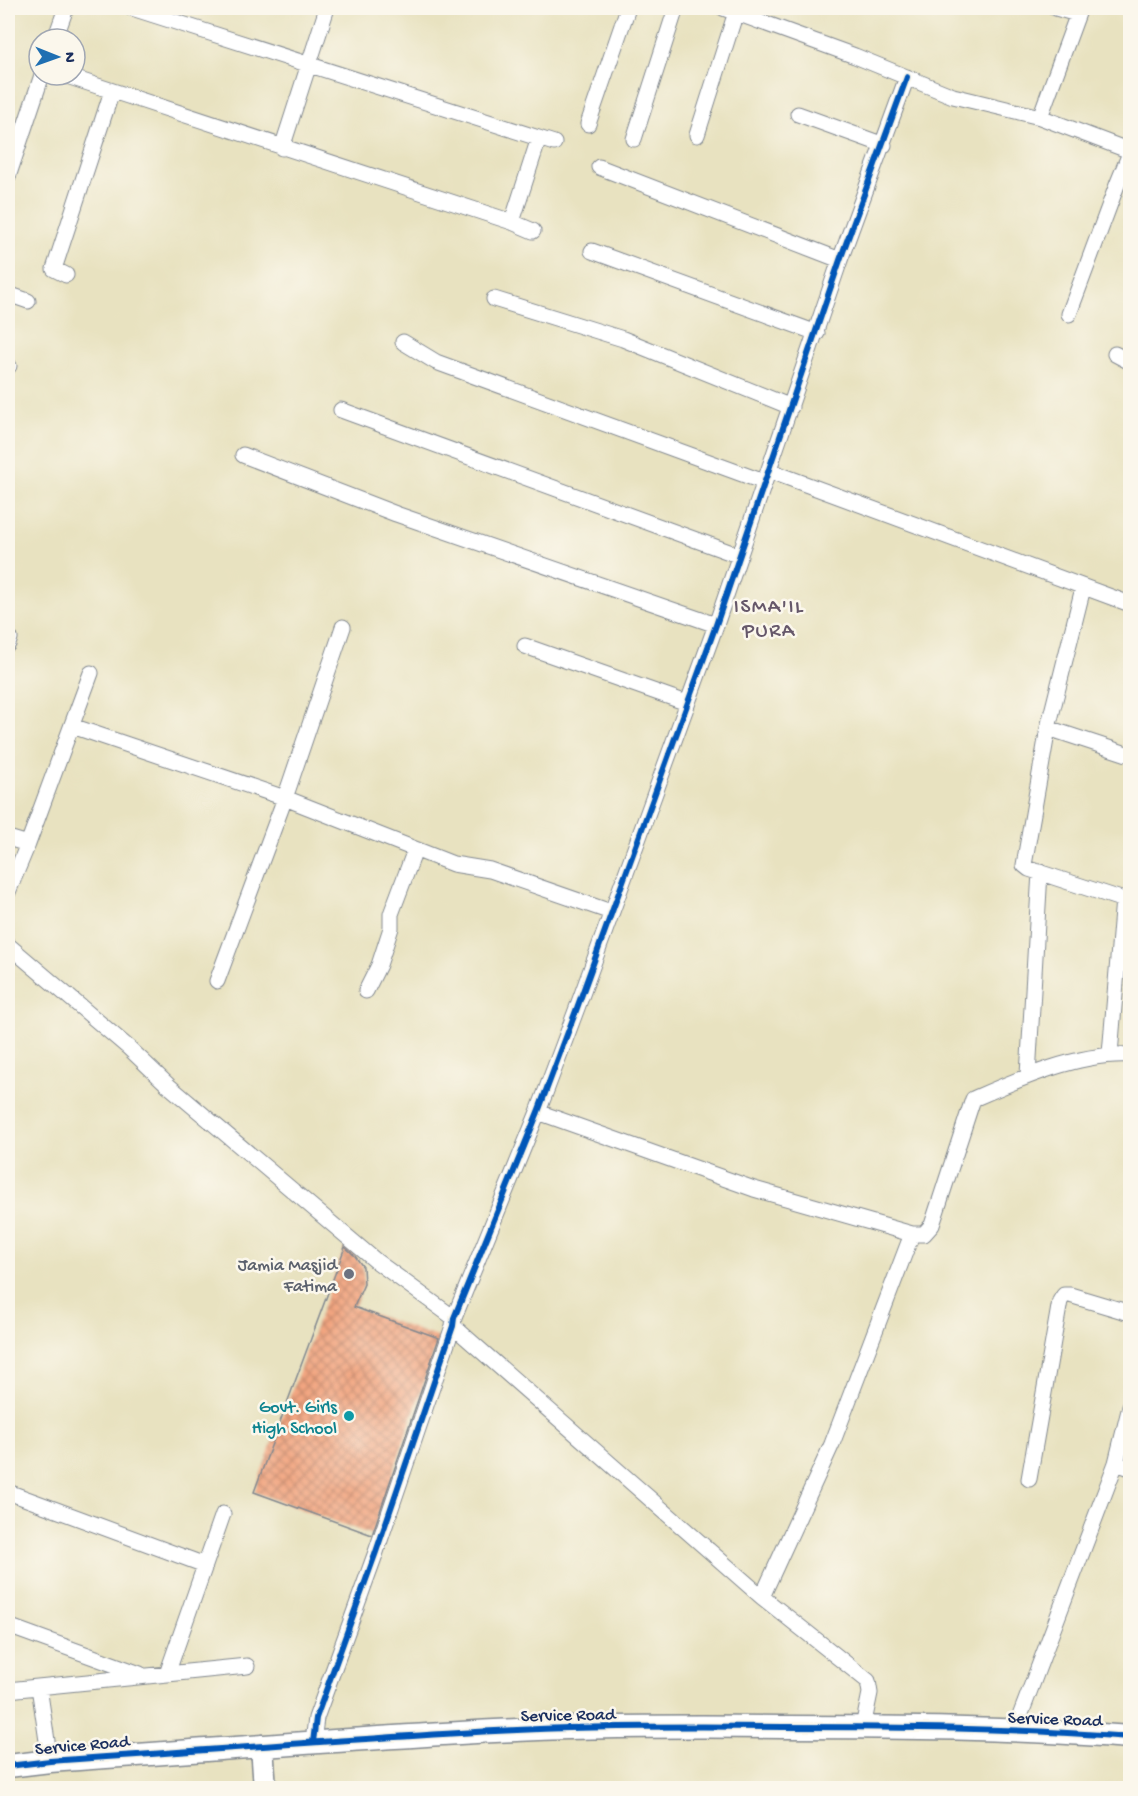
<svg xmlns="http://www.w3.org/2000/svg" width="1138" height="1796" font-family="'Gochi Hand',sans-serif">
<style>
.building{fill:url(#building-cross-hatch)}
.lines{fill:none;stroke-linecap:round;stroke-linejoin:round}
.street-casing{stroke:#82888f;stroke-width:17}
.secondary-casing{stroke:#82888f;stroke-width:25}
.street{stroke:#fff;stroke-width:15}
.secondary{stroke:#fff;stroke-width:22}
.cycleway-casing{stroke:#fbf7ec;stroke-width:10}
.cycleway{stroke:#0057b8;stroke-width:6}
.worship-dot{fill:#6b7280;stroke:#fbf7ec;stroke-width:2}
.culture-dot{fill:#0f9aa8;stroke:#fbf7ec;stroke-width:2}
.labels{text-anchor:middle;stroke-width:5;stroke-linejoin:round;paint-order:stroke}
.worship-label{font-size:18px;fill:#5b616d;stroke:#fbf7ec;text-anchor:end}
.culture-label{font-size:18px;fill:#0d838f;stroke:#fbf7ec;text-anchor:end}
.street-label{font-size:18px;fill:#1b2f5e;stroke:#fbf7ec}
.quarter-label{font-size:21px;letter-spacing:1.5px;fill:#66586a;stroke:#fbf7ec}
</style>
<defs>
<pattern id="building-cross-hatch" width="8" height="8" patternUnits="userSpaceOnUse" patternTransform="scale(1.5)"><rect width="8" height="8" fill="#f2a580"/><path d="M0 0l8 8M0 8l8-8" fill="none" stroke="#c3876c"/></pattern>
</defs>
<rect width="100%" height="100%" fill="#fbf7ec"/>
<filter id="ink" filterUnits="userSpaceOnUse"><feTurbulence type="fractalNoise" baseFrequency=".0167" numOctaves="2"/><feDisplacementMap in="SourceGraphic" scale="12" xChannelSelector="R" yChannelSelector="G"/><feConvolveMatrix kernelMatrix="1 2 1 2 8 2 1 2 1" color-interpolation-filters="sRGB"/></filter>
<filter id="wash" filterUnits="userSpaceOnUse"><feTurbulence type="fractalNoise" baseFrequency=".008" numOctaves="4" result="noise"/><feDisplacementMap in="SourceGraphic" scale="24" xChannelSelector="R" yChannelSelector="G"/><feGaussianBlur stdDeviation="1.35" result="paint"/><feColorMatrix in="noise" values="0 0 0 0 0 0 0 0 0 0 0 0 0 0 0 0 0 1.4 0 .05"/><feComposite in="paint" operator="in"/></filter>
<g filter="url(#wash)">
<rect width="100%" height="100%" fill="#e8e2c0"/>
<g id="blocks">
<path class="building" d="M 345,1247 L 355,1256 L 363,1267 L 364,1284 L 354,1307 L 439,1338 L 372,1535 L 254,1492 Z"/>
</g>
</g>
<g filter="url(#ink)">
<use href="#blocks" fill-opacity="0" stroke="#82888f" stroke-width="1.5"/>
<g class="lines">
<defs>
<path id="street" d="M 132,8 L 554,143
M 723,8 L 855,56 L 953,96 L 1040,117 L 1130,151
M 1056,8 L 1077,14
M 55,39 L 66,8
M 64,75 L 512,222 L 533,231
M 798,114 L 884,145
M 1040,117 L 1080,8
M 588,124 L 628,8
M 697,135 L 736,12
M 634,139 L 676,8
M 282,148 L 327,8
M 599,167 L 840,260
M 8,177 L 42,75
M 512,222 L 539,138
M 592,251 L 817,333
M 66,275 L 54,269 L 112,91
M 8,294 L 28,301
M 494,299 L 623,339 L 791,407
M 1069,314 L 1117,185 L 1130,153
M 403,342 L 436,362 L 764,482
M 1115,354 L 1130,362
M 8,366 L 9,366
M 341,410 L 740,556
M 243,455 L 396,514 L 716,625
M 770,471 L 1130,604
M 1083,588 L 1048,728 L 1024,865 L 1029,869 L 1130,902
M 8,644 L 10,638
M 525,646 L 687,703
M 72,726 L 285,798 L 343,627
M 1048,728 L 1130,755
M 8,838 L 28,844 L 8,892
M 28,844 L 91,673
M 8,945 L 129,1048 L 169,1086 L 376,1261 L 454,1318
M 217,981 L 285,798 L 453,864 L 490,870 L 611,912
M 366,991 L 379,965 L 391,928 L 391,914 L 415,850
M 1110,1054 L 1123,899
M 1028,1075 L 1040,872
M 538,1112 L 754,1189 L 912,1234 L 924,1234 L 932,1225 L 973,1099 C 1019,1079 1080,1052 1130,1055
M 453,1326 L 762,1597
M 1116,1463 L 1130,1468
M 1029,1479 L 1060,1301 L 1064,1295 L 1070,1295 L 1130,1313
M 8,1492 L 205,1565
M 8,1626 L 140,1674
M 167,1674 L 223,1514
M 39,1687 L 50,1761
M 8,1690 L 247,1666
M 863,1727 L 870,1693 L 868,1681 L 762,1597 L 832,1444 L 912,1234
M 1014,1732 L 1116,1463 L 1130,1406
M 313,1742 L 316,1718 L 376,1552 L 453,1326 L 454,1318 L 538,1112 L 577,1008 L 716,625 L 840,260 L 907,77"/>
<path id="secondary" d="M 262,1746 L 265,1788
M 8,1766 L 50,1761 C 199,1751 347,1739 495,1731 C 591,1726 687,1726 783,1727 C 899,1727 1015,1728 1130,1737"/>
</defs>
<use href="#street" class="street-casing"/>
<use href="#secondary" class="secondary-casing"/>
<use href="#street" class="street"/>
<use href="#secondary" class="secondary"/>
<defs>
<path id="cycleway" d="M 313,1742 L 316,1718 L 376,1552 L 453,1326 L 454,1318 L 538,1112 L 577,1008 L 716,625 L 840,260 L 907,77
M 8,1766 L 50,1761 C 199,1751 347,1739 495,1731 C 591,1726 687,1726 783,1727 C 899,1727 1015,1728 1130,1737"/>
</defs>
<use href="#cycleway" class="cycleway-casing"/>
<use href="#cycleway" class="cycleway"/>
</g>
</g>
<circle class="worship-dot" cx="349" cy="1274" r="6"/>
<circle class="culture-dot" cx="349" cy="1416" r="6"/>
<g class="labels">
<g class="worship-label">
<text x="337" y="1270">Jamia Masjid<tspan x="337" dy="21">Fatima</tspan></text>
</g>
<g class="culture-label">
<text x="337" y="1412">Govt. Girls<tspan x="337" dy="21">High School</tspan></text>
</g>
<g class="street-label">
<text transform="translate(568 1714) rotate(-1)" y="6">Service Road</text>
<text transform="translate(1055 1718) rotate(2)" y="6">Service Road</text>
<text transform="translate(82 1744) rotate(-5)" y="6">Service Road</text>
</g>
<g class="quarter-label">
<text x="769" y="612">ISMA'IL<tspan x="769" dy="24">PURA</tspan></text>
</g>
</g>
<rect width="1138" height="1796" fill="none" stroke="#fbf7ec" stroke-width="30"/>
<g transform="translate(57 57) rotate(91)"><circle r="28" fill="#fbf7ec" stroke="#a1a7b3" stroke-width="1.5"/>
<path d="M0-4.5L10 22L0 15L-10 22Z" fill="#1f6fb2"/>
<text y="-9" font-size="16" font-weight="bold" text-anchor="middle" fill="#1b2f5e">N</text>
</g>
</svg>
